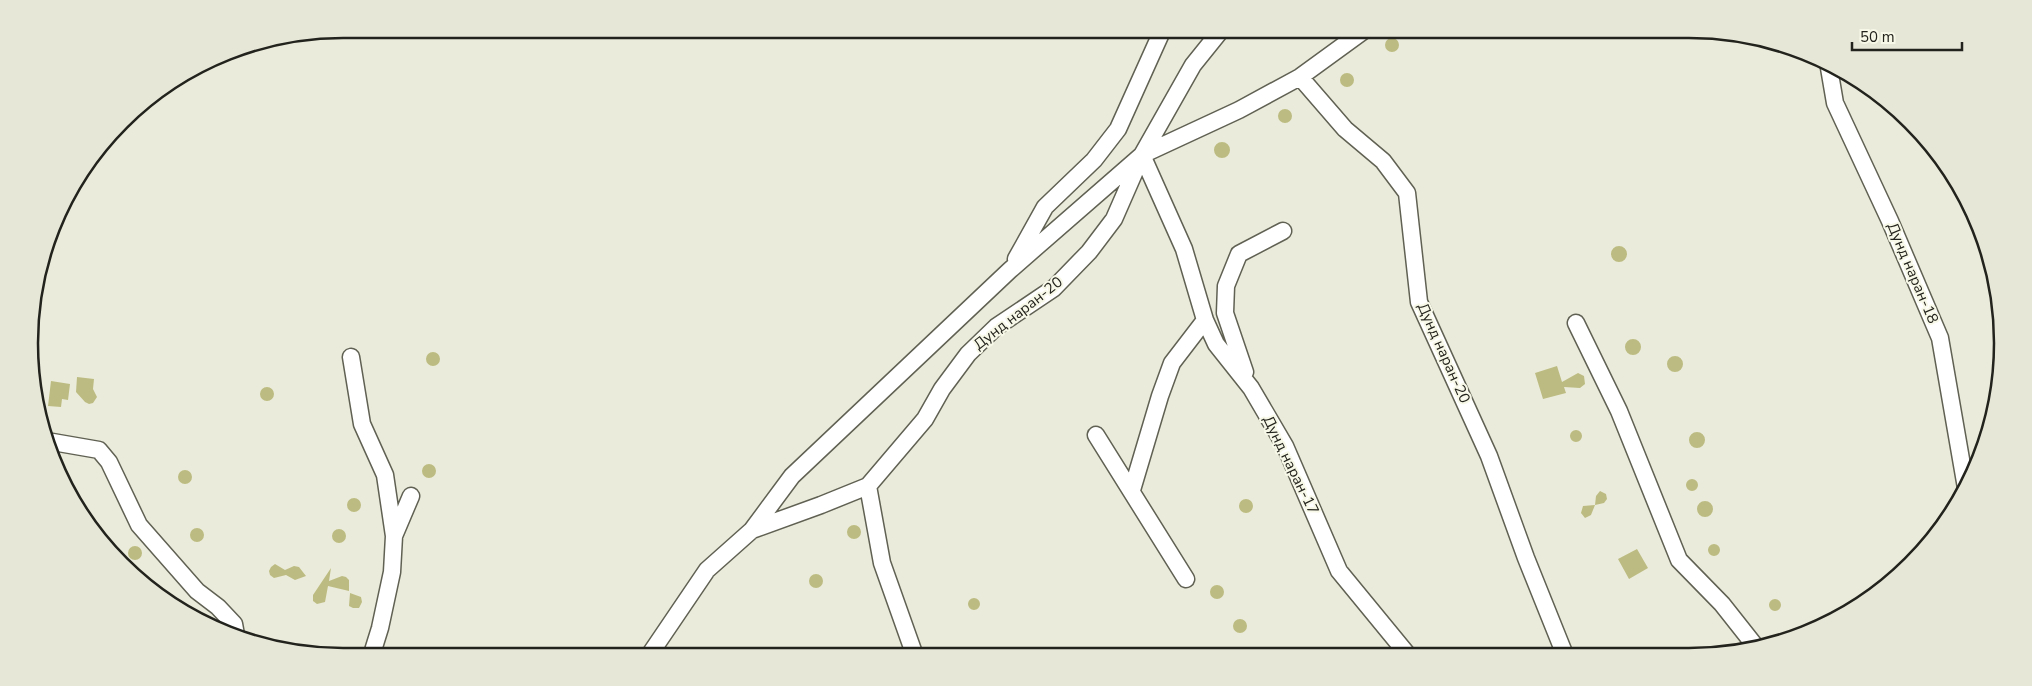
<svg xmlns="http://www.w3.org/2000/svg" width="2032" height="686" font-family="'Nunito Sans',sans-serif">
<style>
.building{fill:#bcbc82}
.lines{fill:none;stroke-linecap:round;stroke-linejoin:round}
.minor-casing{stroke:#606053;stroke-width:19}
.minor{stroke:#fff;stroke-width:16}
.labels{text-anchor:middle;stroke-width:4;stroke-linejoin:round;paint-order:stroke}
.street-label{font-size:15px;fill:#23231d;stroke:#f8f8e8}
.rim{fill:none;stroke:#23231d;stroke-width:2.5}
</style>
<rect width="100%" height="100%" fill="#ebebdb"/>
<path class="building" d="M1385 45a7 7 0 1 1 14 0a7 7 0 1 1-14 0Z
M1340 80a7 7 0 1 1 14 0a7 7 0 1 1-14 0Z
M1278 116a7 7 0 1 1 14 0a7 7 0 1 1-14 0Z
M1214 150a8 8 0 1 1 16 0a8 8 0 1 1-16 0Z
M1611 254a8 8 0 1 1 16 0a8 8 0 1 1-16 0Z
M1625 347a8 8 0 1 1 16 0a8 8 0 1 1-16 0Z
M426 359a7 7 0 1 1 14 0a7 7 0 1 1-14 0Z
M1667 364a8 8 0 1 1 16 0a8 8 0 1 1-16 0Z
M 1557,366 L 1562,382 L 1578,373 L 1584,376 L 1585,384 L 1580,388 L 1564,387 L 1566,393 L 1543,399 L 1535,373 Z
M 77,377 L 94,379 L 93,389 L 97,397 L 93,403 L 89,404 L 85,402 L 76,392 Z
M 51,381 L 70,384 L 68,400 L 62,399 L 61,407 L 48,406 Z
M260 394a7 7 0 1 1 14 0a7 7 0 1 1-14 0Z
M1570 436a6 6 0 1 1 12 0a6 6 0 1 1-12 0Z
M1689 440a8 8 0 1 1 16 0a8 8 0 1 1-16 0Z
M422 471a7 7 0 1 1 14 0a7 7 0 1 1-14 0Z
M178 477a7 7 0 1 1 14 0a7 7 0 1 1-14 0Z
M1686 485a6 6 0 1 1 12 0a6 6 0 1 1-12 0Z
M 1600,491 L 1606,494 L 1607,499 L 1604,503 L 1595,505 L 1596,496 Z
M347 505a7 7 0 1 1 14 0a7 7 0 1 1-14 0Z
M1239 506a7 7 0 1 1 14 0a7 7 0 1 1-14 0Z
M1697 509a8 8 0 1 1 16 0a8 8 0 1 1-16 0Z
M 1595,505 L 1591,515 L 1585,518 L 1581,513 L 1583,506 Z
M847 532a7 7 0 1 1 14 0a7 7 0 1 1-14 0Z
M190 535a7 7 0 1 1 14 0a7 7 0 1 1-14 0Z
M332 536a7 7 0 1 1 14 0a7 7 0 1 1-14 0Z
M1708 550a6 6 0 1 1 12 0a6 6 0 1 1-12 0Z
M128 553a7 7 0 1 1 14 0a7 7 0 1 1-14 0Z
M 1637,549 L 1648,568 L 1629,579 L 1618,559 Z
M 275,564 L 285,570 L 294,566 L 299,567 L 306,576 L 295,580 L 286,575 L 274,578 L 270,575 L 269,571 L 271,567 Z
M 331,568 L 329,581 L 342,576 L 346,577 L 349,580 L 349,591 L 328,586 L 325,602 L 317,604 L 313,601 L 313,595 Z
M809 581a7 7 0 1 1 14 0a7 7 0 1 1-14 0Z
M1210 592a7 7 0 1 1 14 0a7 7 0 1 1-14 0Z
M 350,593 L 361,597 L 362,602 L 359,608 L 353,608 L 349,606 Z
M968 604a6 6 0 1 1 12 0a6 6 0 1 1-12 0Z
M1769 605a6 6 0 1 1 12 0a6 6 0 1 1-12 0Z
M1233 626a7 7 0 1 1 14 0a7 7 0 1 1-14 0Z"/>
<g class="lines">
<defs>
<path id="minor" d="M 1829,68 L 1835,103 L 1890,221 L 1940,338 L 1966,488
M 1300,77 L 1345,129 L 1383,161 L 1407,193 L 1419,302 L 1489,456 L 1526,558 L 1565,655
M 1142,155 L 1184,249 L 1205,320 L 1216,344 L 1251,388 L 1285,446 L 1339,571 L 1408,655
M 1016,259 L 1045,207 L 1094,160 L 1118,129 L 1163,29
M 1576,323 L 1619,411 L 1679,560 L 1722,604 L 1756,647
M 351,357 L 362,424 L 385,475 L 394,536 L 392,572 L 380,628 L 371,657
M 1245,372 L 1225,313 L 1226,286 L 1239,254 L 1283,231
M 1096,435 L 1186,579
M 47,441 L 99,450 L 109,462 L 139,525 L 197,591 L 218,607 L 234,624 L 236,635
M 868,486 L 882,563 L 915,656
M 1132,490 L 1160,396 L 1172,363 L 1205,320
M 752,530 L 792,476 L 1010,270 L 1142,155 L 1239,110 L 1300,77 L 1366,29
M 394,536 L 411,496
M 648,657 L 707,570 L 752,530 L 821,505 L 868,486 L 925,419 L 942,389 L 968,354 L 996,327 L 1054,288 L 1089,252 L 1114,219 L 1142,155 L 1193,65 L 1222,29"/>
</defs>
<use href="#minor" class="minor-casing"/>
<use href="#minor" class="minor"/>
</g>
<g class="labels">
<g class="street-label">
<text transform="translate(1913 273) rotate(67)" y="5">Дунд наран-18</text>
<text transform="translate(1018 313) rotate(-38)" y="5">Дунд наран-20</text>
<text transform="translate(1444 353) rotate(66)" y="5">Дунд наран-20</text>
<text transform="translate(1291 465) rotate(64)" y="5">Дунд наран-17</text>
</g>
</g>
<path d="M0 0H2032V686H0ZM343 38H1689A305 305 0 0 1 1994 343V343A305 305 0 0 1 1689 648H343A305 305 0 0 1 38 343V343A305 305 0 0 1 343 38Z" fill="#e7e7d8" fill-rule="evenodd"/>
<path class="rim" d="M343 38H1689A305 305 0 0 1 1994 343V343A305 305 0 0 1 1689 648H343A305 305 0 0 1 38 343V343A305 305 0 0 1 343 38Z"/>
<path d="M1852 42v8h110v-8" fill="none" stroke="#23231d" stroke-width="2.5"/>
<text x="1860" y="42" font-size="15" fill="#23231d" stroke="#f8f8e8" stroke-width="4" paint-order="stroke">50 m</text>
</svg>
